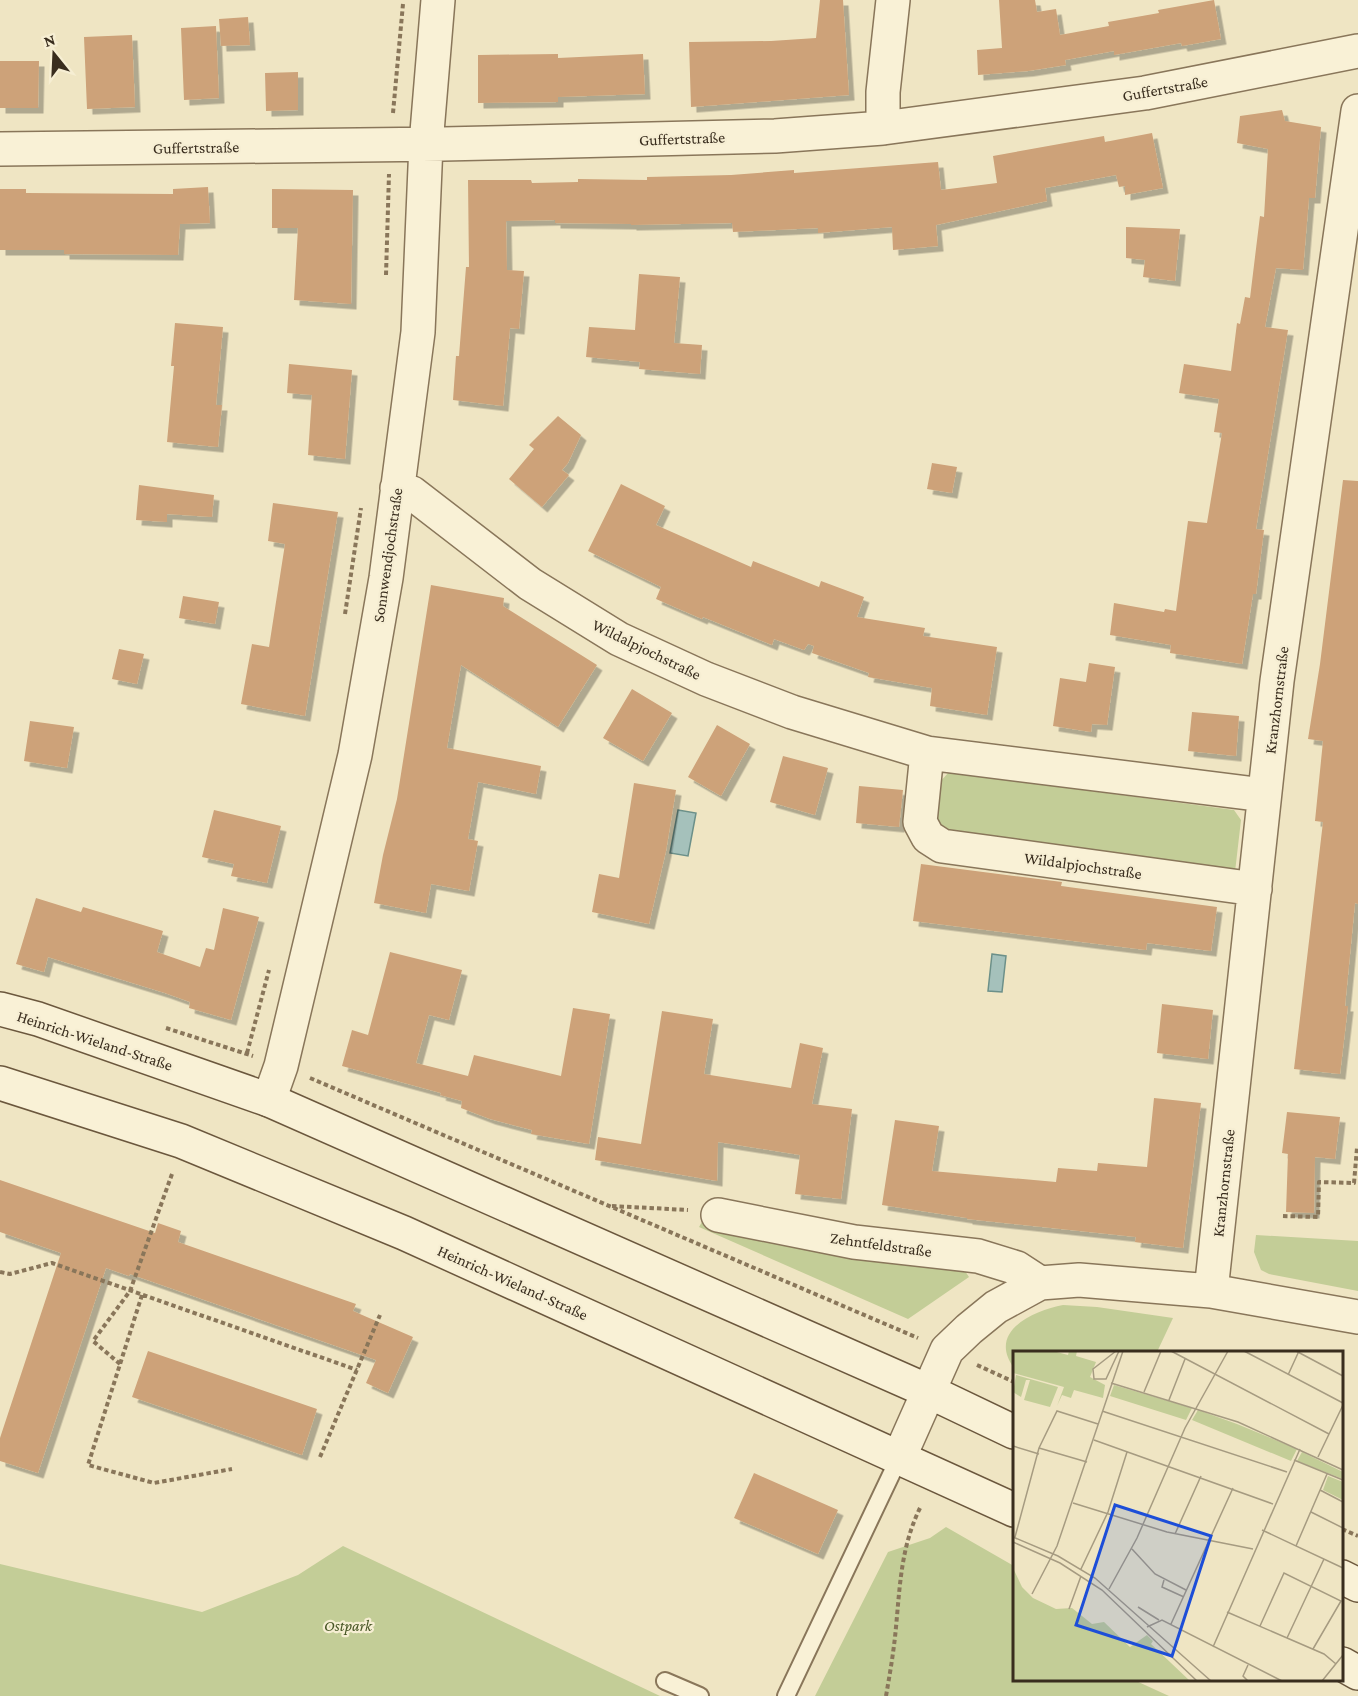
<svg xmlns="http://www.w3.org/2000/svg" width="1358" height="1696" font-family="'Crimson Pro',serif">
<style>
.green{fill:#c3cd97}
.water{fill:#a5c1bb;stroke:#6c9089;stroke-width:1.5}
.building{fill:#cda279;filter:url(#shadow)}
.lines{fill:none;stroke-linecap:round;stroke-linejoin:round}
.lane-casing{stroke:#89765a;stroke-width:20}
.street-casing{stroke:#89765a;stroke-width:36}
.secondary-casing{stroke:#6b573d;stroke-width:36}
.path{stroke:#89765a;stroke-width:4;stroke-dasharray:4.5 3;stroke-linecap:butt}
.lane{stroke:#f9f1d6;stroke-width:16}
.street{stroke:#f9f1d6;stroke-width:33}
.secondary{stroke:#f9f1d6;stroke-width:33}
.labels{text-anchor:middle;stroke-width:4.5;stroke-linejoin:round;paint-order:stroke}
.street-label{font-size:16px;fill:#392d1e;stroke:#f6eed3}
.park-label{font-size:16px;font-style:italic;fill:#465524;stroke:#f6eed3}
.inset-road{fill:none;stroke:#a69b81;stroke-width:1.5}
.view{fill:#1d4ed8;fill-opacity:0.15;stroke:#1d4ed8;stroke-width:3}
.inset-edge{fill:none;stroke:#392d1e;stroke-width:3}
</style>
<defs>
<filter id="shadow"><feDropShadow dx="5.5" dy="5.5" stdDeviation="0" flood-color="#0004"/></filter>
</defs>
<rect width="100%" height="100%" fill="#efe5c3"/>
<path class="green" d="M 949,772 L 1234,810 L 1241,820 L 1235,872 L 958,837 L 937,822 L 939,783 Z
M 702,1222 L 791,1240 L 965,1271 L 969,1277 L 908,1319 L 699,1227 Z
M 1256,1235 L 1358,1241 L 1358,1291 L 1269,1274 L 1261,1270 L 1254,1252 Z
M 1063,1305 L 1097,1307 L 1173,1318 L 1157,1352 L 1014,1352 L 1014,1368 C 987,1331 1033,1311 1063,1305 Z
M 946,1527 L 1014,1566 L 1014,1680 L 1134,1680 L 1169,1696 L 815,1696 L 888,1552 L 930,1538 Z
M 343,1546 L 660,1696 L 0,1696 L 0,1564 L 202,1612 L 298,1575 Z"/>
<path class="water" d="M 678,810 L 696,813 L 688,856 L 670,853 Z
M 992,954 L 1006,956 L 1002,992 L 988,991 Z"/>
<path class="building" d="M 820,0 L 843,0 L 849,95 L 691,107 L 689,42 L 771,41 L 816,38 Z
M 999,0 L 1035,0 L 1037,12 L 1056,9 L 1060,35 L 1109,26 L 1108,22 L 1159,13 L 1158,10 L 1214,0 L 1221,39 L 1182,46 L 1181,43 L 1114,55 L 1114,51 L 1065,60 L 1066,65 L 1028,71 L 978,75 L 977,50 L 1002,48 Z
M 248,17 L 250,45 L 221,46 L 219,19 Z
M 216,26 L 219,98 L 184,100 L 181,28 Z
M 132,35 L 135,107 L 87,109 L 84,37 Z
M 558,54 L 558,58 L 643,54 L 645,94 L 558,97 L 558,102 L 478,103 L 478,55 Z
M 0,61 L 39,61 L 38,108 L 0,108 Z
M 298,72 L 298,110 L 266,111 L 265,73 Z
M 1282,110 L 1285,121 L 1321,127 L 1315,198 L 1309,198 L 1303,270 L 1276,268 L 1265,327 L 1288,330 L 1256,529 L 1264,530 L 1256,594 L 1253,594 L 1242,664 L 1170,653 L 1171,645 L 1110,635 L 1114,603 L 1164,612 L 1165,609 L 1176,611 L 1188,521 L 1207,523 L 1222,433 L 1214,432 L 1219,399 L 1179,393 L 1184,364 L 1231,371 L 1237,323 L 1240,324 L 1245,297 L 1250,298 L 1260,216 L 1264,217 L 1268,149 L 1237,143 L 1240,116 Z
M 1152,133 L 1163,188 L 1125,195 L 1125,186 L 1119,187 L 1116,175 L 1045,188 L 1047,201 L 936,225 L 938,246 L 893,250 L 892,227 L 818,233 L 818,228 L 733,232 L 732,223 L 631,225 L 631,224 L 555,223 L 555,220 L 506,221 L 507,270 L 524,271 L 519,329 L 510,328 L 503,406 L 453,400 L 456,356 L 459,356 L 466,267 L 469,267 L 468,180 L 531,180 L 532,183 L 578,182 L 578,179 L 647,180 L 647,177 L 731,175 L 794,170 L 794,173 L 938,162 L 941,190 L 997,183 L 993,156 L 1104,136 L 1105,142 Z
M 208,187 L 210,223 L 180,224 L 178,255 L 64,254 L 64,250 L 0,250 L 0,189 L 26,189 L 26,193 L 173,194 L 173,189 Z
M 272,189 L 353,190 L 351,304 L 294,300 L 298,228 L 272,228 Z
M 1126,227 L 1180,229 L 1175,281 L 1143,277 L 1145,260 L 1126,258 Z
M 639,274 L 680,277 L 674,343 L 702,345 L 700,374 L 639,369 L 640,362 L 586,357 L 589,327 L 635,330 Z
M 175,323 L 223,327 L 216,405 L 222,405 L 218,447 L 167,442 L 174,366 L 171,366 Z
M 289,364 L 352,370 L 345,459 L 308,455 L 312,395 L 287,393 Z
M 558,416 L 581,435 L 568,463 L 562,470 L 569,475 L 542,507 L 509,479 L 534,449 L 529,445 Z
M 932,463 L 957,467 L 952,493 L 927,489 Z
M 1343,480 L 1358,481 L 1358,904 L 1355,903 L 1345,1006 L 1348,1006 L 1340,1074 L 1294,1069 L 1323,822 L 1315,821 L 1323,741 L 1308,739 L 1320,664 Z
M 621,484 L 665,506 L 656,525 L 751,567 L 753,561 L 819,587 L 821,581 L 864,597 L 857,617 L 925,628 L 923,636 L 997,647 L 987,715 L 930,706 L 932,688 L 868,677 L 869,673 L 812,653 L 814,646 L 808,644 L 804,650 L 774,639 L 772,645 L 703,617 L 702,619 L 656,599 L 661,587 L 588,551 Z
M 139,485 L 214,495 L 212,517 L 167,514 L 167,522 L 136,520 Z
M 273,503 L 338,512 L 305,716 L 241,704 L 252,644 L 269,647 L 285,544 L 268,541 Z
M 431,585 L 504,598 L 503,606 L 597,665 L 558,727 L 461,665 L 447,748 L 541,766 L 536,794 L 478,782 L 468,839 L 478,841 L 469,891 L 431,884 L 426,913 L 374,903 L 383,855 L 397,799 Z
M 183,596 L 219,602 L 215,624 L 179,618 Z
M 119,649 L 144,654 L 137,684 L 112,679 Z
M 1089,663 L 1115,667 L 1107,725 L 1092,724 L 1091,732 L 1053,726 L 1060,678 L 1086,682 Z
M 632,689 L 672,713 L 643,761 L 603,738 Z
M 1192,712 L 1239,716 L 1236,756 L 1188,751 Z
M 30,721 L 74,727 L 67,768 L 24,761 Z
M 717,725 L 750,744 L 721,796 L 688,777 Z
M 783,756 L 828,768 L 815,815 L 770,802 Z
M 634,783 L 676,790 L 666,851 L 649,924 L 592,912 L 599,874 L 619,878 Z
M 859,786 L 903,790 L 899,827 L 856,823 Z
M 214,810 L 281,826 L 267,883 L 231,876 L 234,864 L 202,857 Z
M 921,864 L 1062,882 L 1061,886 L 1217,907 L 1211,951 L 1147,943 L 1146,950 L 913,921 Z
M 36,898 L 81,912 L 83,907 L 163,931 L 157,952 L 200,967 L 206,948 L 214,950 L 223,908 L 259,917 L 231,1020 L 189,1008 L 190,1002 L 165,993 L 48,957 L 44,972 L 16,964 Z
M 390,952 L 462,970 L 449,1020 L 429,1015 L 416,1063 L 468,1076 L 474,1055 L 561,1076 L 573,1008 L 610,1014 L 589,1144 L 531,1134 L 532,1130 L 490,1119 L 461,1108 L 462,1101 L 440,1095 L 441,1093 L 342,1066 L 352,1030 L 368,1035 Z
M 1162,1004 L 1213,1010 L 1208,1059 L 1157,1053 Z
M 662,1011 L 713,1019 L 704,1074 L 791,1088 L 800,1043 L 823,1048 L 812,1104 L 852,1109 L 841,1199 L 795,1194 L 800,1155 L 718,1142 L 717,1181 L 595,1160 L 598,1137 L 641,1144 Z
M 1154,1098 L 1201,1103 L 1183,1248 L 1135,1242 L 1136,1237 L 967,1219 L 967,1218 L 882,1205 L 895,1120 L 939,1126 L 932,1171 L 1056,1182 L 1058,1168 L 1097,1171 L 1098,1163 L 1147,1167 Z
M 1287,1112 L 1340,1117 L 1335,1159 L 1315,1157 L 1314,1213 L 1286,1212 L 1288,1154 L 1282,1153 Z
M 0,1180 L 155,1233 L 158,1223 L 181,1231 L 178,1242 L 356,1304 L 353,1311 L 413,1337 L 388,1393 L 366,1383 L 376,1360 L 130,1274 L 129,1276 L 106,1268 L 38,1473 L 0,1461 L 0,1438 L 61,1253 L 0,1232 Z
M 148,1351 L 317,1409 L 302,1455 L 132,1397 Z
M 754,1473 L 838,1510 L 818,1554 L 734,1518 Z"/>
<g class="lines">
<defs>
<path id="lane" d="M 665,1681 L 700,1696
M 786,1696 L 899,1458"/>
<path id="street" d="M 883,128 L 883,92 L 893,0
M 0,149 L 443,144 L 775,136 L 883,128 L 1145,93 L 1358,51
M 397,488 L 412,493 L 530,584 L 619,639 L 706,679 L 792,712 L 927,753 L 1264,795
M 927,753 L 920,822 L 928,837 L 942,846 L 1255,889
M 269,1100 L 281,1066 L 355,755 L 386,578 L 418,332 L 426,144 L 438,0
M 718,1215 L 854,1242 L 978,1256 L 1017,1268 L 1040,1283
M 1211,1291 L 1277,681 L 1358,111
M 899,1458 L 947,1350 L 969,1329 L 996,1307 L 1040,1283 L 1079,1280 L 1211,1291 L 1358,1317"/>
<path id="secondary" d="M 0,1009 L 38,1019 L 269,1100 L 928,1391 L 1014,1432
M 0,1083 L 181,1141 L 404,1233 L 1014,1510
M 1342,1577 L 1358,1585
M 1342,1664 L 1358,1673"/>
</defs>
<use href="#lane" class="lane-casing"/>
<use href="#street" class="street-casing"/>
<use href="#secondary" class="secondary-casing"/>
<path class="path" d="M 393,113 L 403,4
M 386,275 L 389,174
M 345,614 L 361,508
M 166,1028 L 253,1056
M 247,1053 L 269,970
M 310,1078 L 918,1338
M 612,1206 L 688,1210
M 1283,1216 L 1318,1217 L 1319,1182 L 1354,1183 L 1357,1148
M 0,1272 L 10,1274 L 52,1263 L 357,1370
M 142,1295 L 88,1465 L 154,1483 L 232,1469
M 120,1364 L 93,1341 L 130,1291 L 172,1174
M 977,1365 L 1014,1382
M 320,1457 L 380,1315
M 1342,1529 L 1358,1536
M 886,1696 C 890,1673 894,1650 896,1627 C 900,1585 901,1547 920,1508"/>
<use href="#lane" class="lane"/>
<use href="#street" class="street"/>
<use href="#secondary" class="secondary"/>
</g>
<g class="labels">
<g class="street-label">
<text transform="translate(1165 88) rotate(-10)" y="6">Guffertstraße</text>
<text transform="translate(682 138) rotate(-2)" y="6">Guffertstraße</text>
<text transform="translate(196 147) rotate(-1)" y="6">Guffertstraße</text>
<text transform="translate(387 555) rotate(-82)" y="6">Sonnwendjochstraße</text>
<text transform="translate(647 649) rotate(26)" y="6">Wildalpjochstraße</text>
<text transform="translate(1276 700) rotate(-83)" y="6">Kranzhornstraße</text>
<text transform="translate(1083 865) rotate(8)" y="6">Wildalpjochstraße</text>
<text transform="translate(95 1040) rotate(18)" y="6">Heinrich-Wieland-Straße</text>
<text transform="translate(1223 1183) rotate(-84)" y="6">Kranzhornstraße</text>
<text transform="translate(881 1244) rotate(8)" y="6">Zehntfeldstraße</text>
<text transform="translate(513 1282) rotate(24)" y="6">Heinrich-Wieland-Straße</text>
</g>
<g class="park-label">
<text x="348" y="1631">Ostpark</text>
</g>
</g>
<g transform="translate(1013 1351)">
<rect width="330" height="330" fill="#efe5c3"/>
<path d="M 0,0 L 40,0 L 55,4 L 56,0 L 64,0 L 63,5 L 83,11 L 77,26 L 92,34 L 90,47 L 61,39 L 58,47 L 49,44 L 44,55 L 51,36 L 0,22 ZM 3,24 L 45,36 L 37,56 L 11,49 L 17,29 L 13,29 L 8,46 L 0,41 ZM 101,34 L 179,57 L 173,69 L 97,45 ZM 185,59 L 224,73 L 284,98 L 278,110 L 179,69 ZM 289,101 L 330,121 L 330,128 L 284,110 ZM 315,125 L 330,131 L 330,149 L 310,139 ZM 0,217 L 9,236 L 20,247 L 43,258 L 59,257 L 79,273 L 91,271 L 117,296 L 134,284 L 140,290 L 138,293 L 177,330 L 0,330 Z" fill="#c3cd97"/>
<path class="inset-road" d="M 103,0 L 80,18 L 81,28 L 93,28 L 106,0M 158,0 L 316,83M 231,0 L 330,52M 283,0 L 330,25M 275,24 L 286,0M 98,32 L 225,71 L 330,119M 131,41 L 148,0M 156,49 L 172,8M 89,60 L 274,121M 81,89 L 260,153M 0,95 L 26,103M 26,97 L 74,111M 305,106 L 330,54M 281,109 L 330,129M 307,139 L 330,151M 60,152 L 154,181 L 240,198M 298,161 L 330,177M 249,179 L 330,217M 162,183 L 188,125M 0,186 L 45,205 L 82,227 L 198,330M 2,186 L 26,97 L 44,60 L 85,73M 0,191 L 47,212 L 89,239 L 184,330M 283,195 L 314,123M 119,198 L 142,223 L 173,239M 68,218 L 95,161 L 114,101M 151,229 L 149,236 L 171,246M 96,238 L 124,187 L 172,77 L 215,0M 19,243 L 44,195 L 110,0M 125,256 L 146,269M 56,258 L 68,225M 214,261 L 311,303 L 323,313M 158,273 L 220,137M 247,275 L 271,222 L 328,250 L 300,298M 134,276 L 149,269 L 269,330M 274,287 L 311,208M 200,296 L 287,98M 235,330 L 230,325 L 235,314M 309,330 L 330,304"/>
<path class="view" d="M 102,154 L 198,185 L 159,305 L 63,274 Z"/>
<rect width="330" height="330" class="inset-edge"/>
</g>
<g transform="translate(54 54) rotate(342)" stroke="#f6eed3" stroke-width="4.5" paint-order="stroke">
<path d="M0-4.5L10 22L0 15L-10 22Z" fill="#392d1e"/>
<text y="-9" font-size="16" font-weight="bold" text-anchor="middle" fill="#392d1e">N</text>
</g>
</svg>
